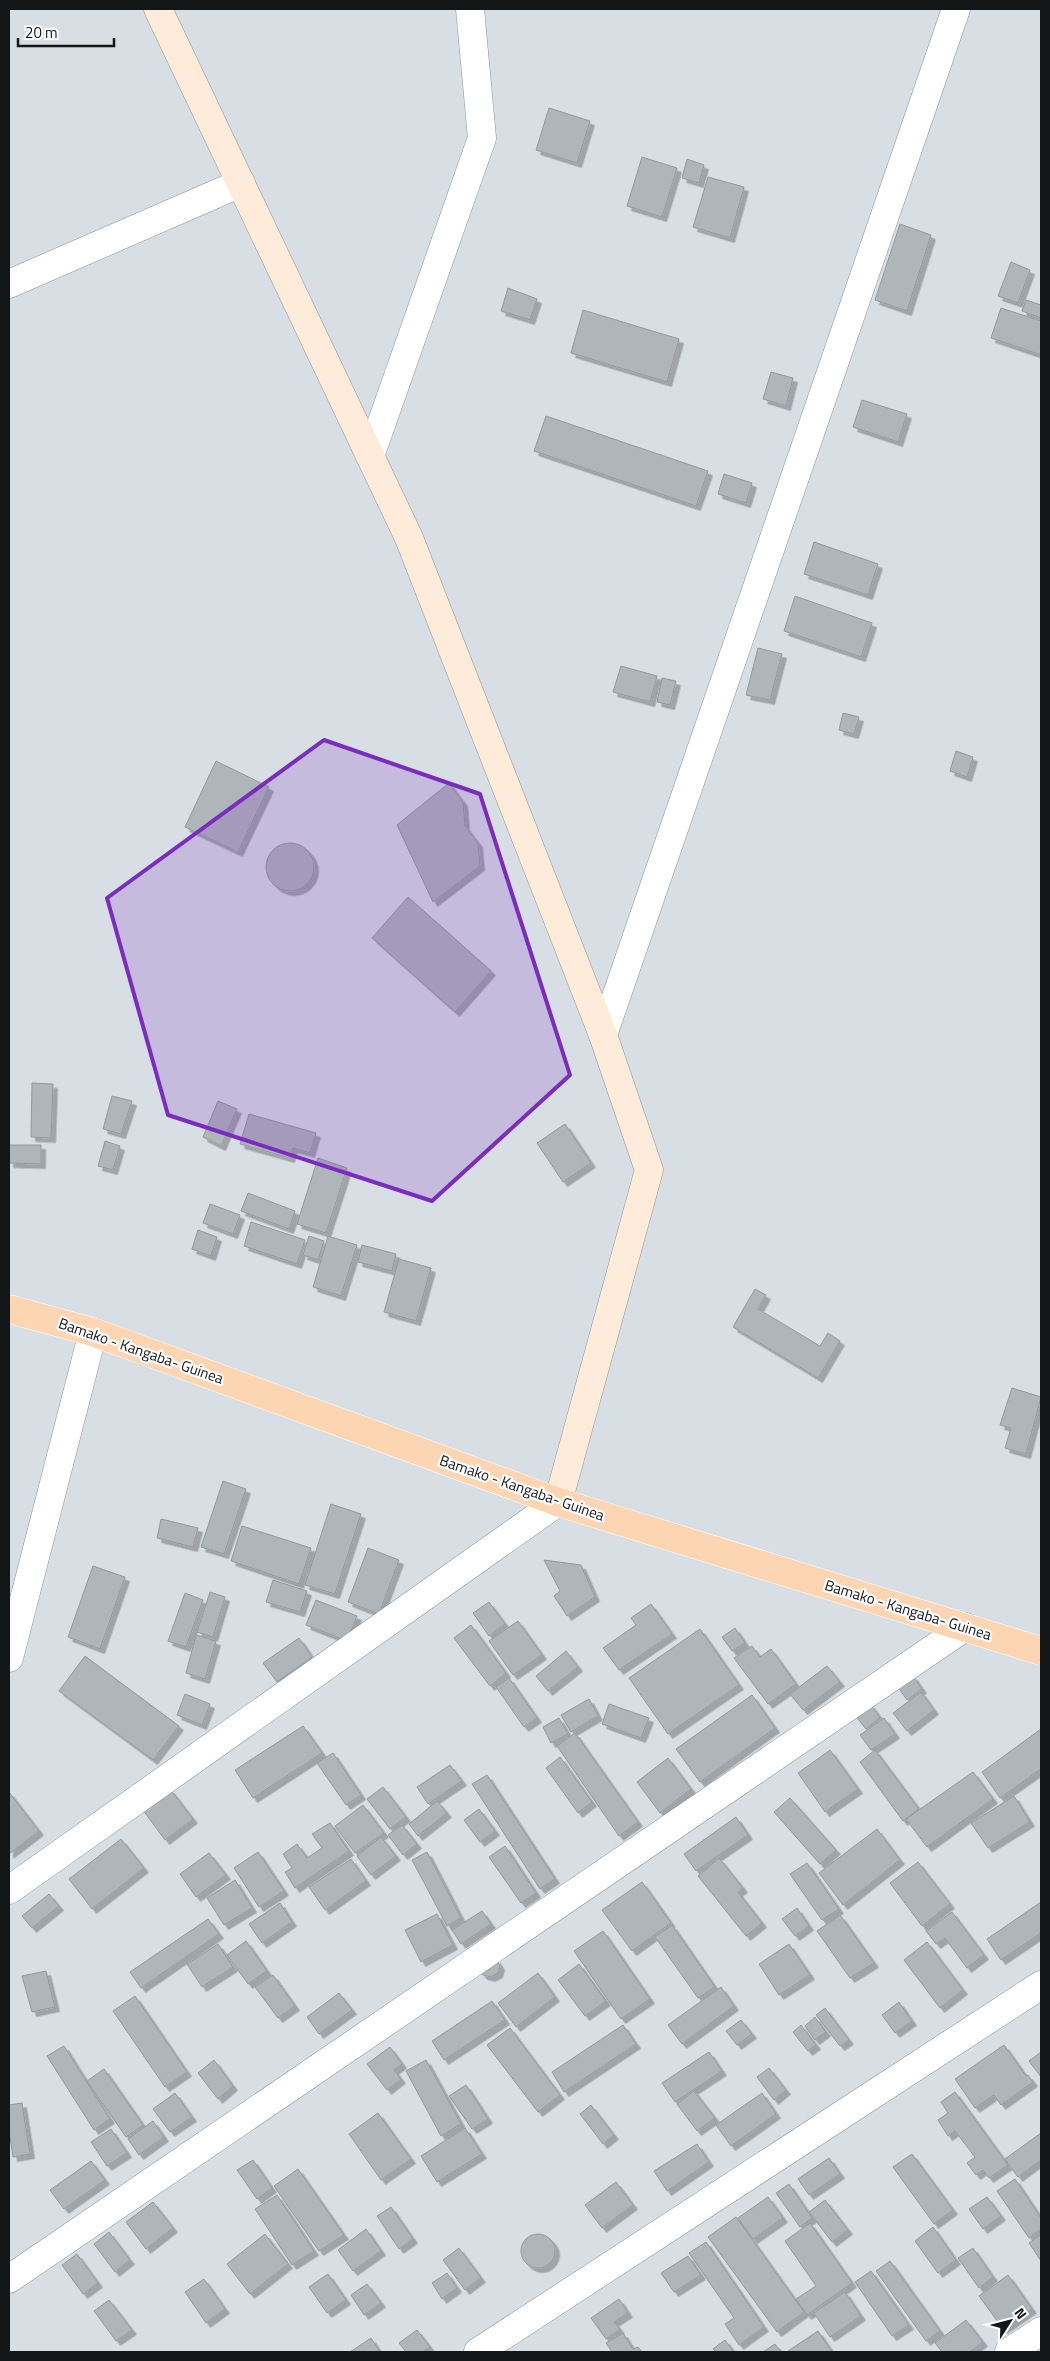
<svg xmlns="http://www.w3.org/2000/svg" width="1050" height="2361" font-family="'Titillium Web',sans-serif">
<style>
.building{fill:#afb6ba;stroke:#92999d;filter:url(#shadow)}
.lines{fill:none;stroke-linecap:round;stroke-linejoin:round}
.street-casing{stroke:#8c9397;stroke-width:29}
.secondary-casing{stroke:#8c9397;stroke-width:29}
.primary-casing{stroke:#fff;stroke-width:29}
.street{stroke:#fff;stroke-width:28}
.secondary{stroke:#feebd9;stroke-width:28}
.primary{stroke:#fcd6b2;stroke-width:28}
.marked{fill:#7b2cbf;fill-opacity:0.2;stroke:#7b2cbf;stroke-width:4;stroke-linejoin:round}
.labels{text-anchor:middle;stroke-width:4.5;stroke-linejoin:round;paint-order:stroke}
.street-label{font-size:15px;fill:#131617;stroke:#fff}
</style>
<defs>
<filter id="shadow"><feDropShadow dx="4.5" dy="4.5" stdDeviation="0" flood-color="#0004"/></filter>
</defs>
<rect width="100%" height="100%" fill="#d8dfe4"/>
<path class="building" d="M 549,108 L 590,121 L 577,163 L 536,150 Z
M 642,157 L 677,168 L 662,217 L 627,206 Z
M 687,159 L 704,165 L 699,183 L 682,178 Z
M 708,177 L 744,187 L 730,238 L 693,227 Z
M 900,224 L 931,235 L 907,311 L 875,300 Z
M 1011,262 L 1030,270 L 1018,303 L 998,296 Z
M 508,288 L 537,299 L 530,320 L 501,311 Z
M 1026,300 L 1041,305 L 1041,318 L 1022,311 Z
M 1001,308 L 1041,321 L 1041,355 L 991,338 Z
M 583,310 L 679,339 L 667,382 L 571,353 Z
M 771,372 L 793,378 L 786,406 L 763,399 Z
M 862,400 L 907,414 L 898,442 L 853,427 Z
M 546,416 L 708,471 L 696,506 L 534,451 Z
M 724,474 L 752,483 L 746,503 L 718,494 Z
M 814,542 L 878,564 L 868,595 L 804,574 Z
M 795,596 L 872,623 L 861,657 L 784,631 Z
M 758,648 L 782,654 L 770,700 L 746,695 Z
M 621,666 L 657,676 L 650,702 L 613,692 Z
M 662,678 L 676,681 L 670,705 L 657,702 Z
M 843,713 L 859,717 L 854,734 L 839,730 Z
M 956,751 L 973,757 L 967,777 L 950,771 Z
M 216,761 L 269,787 L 238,852 L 185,827 Z
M 449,783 L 463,802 L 465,826 L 478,843 L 480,866 L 433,902 L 397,825 Z
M266 867a24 24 0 1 1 48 0a24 24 0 1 1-48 0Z
M 408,897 L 491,971 L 455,1012 L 372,938 Z
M 32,1083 L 53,1084 L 51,1138 L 31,1137 Z
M 112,1096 L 132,1101 L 121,1134 L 103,1129 Z
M 218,1101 L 237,1109 L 221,1146 L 203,1137 Z
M 249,1114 L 316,1133 L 310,1153 L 293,1148 L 290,1158 L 240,1144 Z
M 565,1124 L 591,1163 L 563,1182 L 537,1143 Z
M 105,1141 L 120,1146 L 113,1170 L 98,1166 Z
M 9,1145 L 41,1145 L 41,1164 L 9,1163 Z
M 318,1158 L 347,1168 L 326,1233 L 297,1224 Z
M 248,1193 L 295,1211 L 289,1229 L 241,1211 Z
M 210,1204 L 240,1215 L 233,1234 L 203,1223 Z
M 251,1222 L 305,1240 L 297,1264 L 244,1246 Z
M 198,1230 L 217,1237 L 211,1256 L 192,1249 Z
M 309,1236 L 324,1241 L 318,1260 L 303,1255 Z
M 328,1236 L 357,1245 L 341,1296 L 313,1287 Z
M 362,1245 L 396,1254 L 392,1271 L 358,1262 Z
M 399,1259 L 431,1268 L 416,1321 L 384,1312 Z
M 755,1289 L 766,1295 L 758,1309 L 820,1346 L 828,1333 L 840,1341 L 818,1378 L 733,1327 Z
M 1012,1388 L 1041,1397 L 1026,1454 L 1005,1448 L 1011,1428 L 1000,1425 Z
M 223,1481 L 246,1489 L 224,1554 L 201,1547 Z
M 331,1504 L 361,1514 L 335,1594 L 305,1585 Z
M 161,1519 L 198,1528 L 193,1547 L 157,1538 Z
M 242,1526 L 311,1548 L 299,1584 L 231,1561 Z
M 368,1548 L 399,1560 L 379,1614 L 348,1602 Z
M 544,1560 L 581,1565 L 595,1597 L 567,1616 L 554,1596 L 560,1591 Z
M 93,1566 L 125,1577 L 100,1649 L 68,1637 Z
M 273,1580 L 307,1591 L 300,1612 L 266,1602 Z
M 210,1592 L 225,1597 L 213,1637 L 197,1632 Z
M 185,1593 L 203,1600 L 186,1647 L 168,1641 Z
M 316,1600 L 357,1616 L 347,1641 L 306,1625 Z
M 489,1602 L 505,1624 L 489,1636 L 473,1613 Z
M 651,1604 L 672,1634 L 619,1670 L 603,1648 L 636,1625 L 631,1618 Z
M 518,1621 L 542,1655 L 513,1675 L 489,1641 Z
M 471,1625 L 506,1673 L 490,1686 L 454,1638 Z
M 735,1628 L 745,1643 L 732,1651 L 722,1637 Z
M 700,1629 L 739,1685 L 668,1734 L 629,1678 Z
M 196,1635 L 216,1641 L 205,1679 L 186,1673 Z
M 299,1638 L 312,1657 L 277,1682 L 263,1663 Z
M 752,1646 L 760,1657 L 771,1649 L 796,1684 L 768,1704 L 734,1658 Z
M 566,1651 L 578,1667 L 548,1691 L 536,1676 Z
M 85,1656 L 179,1726 L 153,1760 L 59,1691 Z
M 827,1666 L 840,1682 L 803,1710 L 790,1694 Z
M 913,1676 L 922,1689 L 907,1700 L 898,1687 Z
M 509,1678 L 537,1718 L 524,1727 L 496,1687 Z
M 921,1692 L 934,1710 L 907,1731 L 893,1713 Z
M 185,1694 L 210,1704 L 202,1725 L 177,1715 Z
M 752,1695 L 775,1728 L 700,1782 L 676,1749 Z
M 589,1699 L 598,1716 L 571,1732 L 561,1715 Z
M 609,1704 L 649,1718 L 641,1738 L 602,1724 Z
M 870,1704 L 880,1717 L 866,1729 L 855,1715 Z
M 559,1718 L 568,1734 L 551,1743 L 543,1727 Z
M 884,1718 L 895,1734 L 871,1750 L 860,1735 Z
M 303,1726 L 322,1753 L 253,1798 L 235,1770 Z
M 1041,1729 L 1041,1769 L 1000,1798 L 982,1772 Z
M 575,1733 L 638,1822 L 619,1836 L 557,1746 Z
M 830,1750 L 858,1789 L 825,1812 L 798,1773 Z
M 875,1750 L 919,1809 L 903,1821 L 860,1762 Z
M 333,1753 L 361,1795 L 346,1805 L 317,1763 Z
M 560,1757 L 592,1802 L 578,1813 L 546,1768 Z
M 668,1758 L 691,1789 L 660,1813 L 637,1782 Z
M 450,1765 L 462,1781 L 428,1804 L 417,1787 Z
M 973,1772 L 993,1799 L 927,1847 L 906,1819 Z
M 487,1775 L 555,1879 L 540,1889 L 472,1784 Z
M 383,1787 L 406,1817 L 390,1829 L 367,1799 Z
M 170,1789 L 193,1819 L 165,1840 L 143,1810 Z
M 9,1792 L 39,1831 L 9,1854 Z
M 1014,1796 L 1030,1822 L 988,1848 L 971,1823 Z
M 790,1798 L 836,1850 L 820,1864 L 774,1812 Z
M 437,1801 L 447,1813 L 418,1836 L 409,1824 Z
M 363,1805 L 384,1833 L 355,1853 L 335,1826 Z
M 479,1809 L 495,1831 L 480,1842 L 464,1820 Z
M 736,1817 L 748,1835 L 696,1871 L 684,1854 Z
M 330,1823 L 349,1851 L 295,1888 L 285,1872 L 292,1868 L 283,1854 L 297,1844 L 307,1858 L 322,1848 L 312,1834 Z
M 402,1825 L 417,1844 L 403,1855 L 388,1835 Z
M 877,1829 L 900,1860 L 843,1905 L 819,1873 Z
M 381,1837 L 396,1856 L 371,1875 L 357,1856 Z
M 121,1839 L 144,1868 L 92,1909 L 69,1879 Z
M 505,1846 L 536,1893 L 521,1903 L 489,1857 Z
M 258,1852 L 284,1891 L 259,1907 L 234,1868 Z
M 427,1852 L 461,1918 L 447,1926 L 412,1860 Z
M 209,1853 L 226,1875 L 196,1897 L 180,1874 Z
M 719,1858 L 743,1888 L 738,1892 L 762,1923 L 746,1936 L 698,1876 Z
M 351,1859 L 366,1881 L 325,1910 L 309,1887 Z
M 918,1862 L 950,1904 L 922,1926 L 890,1883 Z
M 807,1863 L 839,1909 L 822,1920 L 790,1874 Z
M 235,1880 L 252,1908 L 224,1925 L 207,1898 Z
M 642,1882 L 671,1923 L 632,1951 L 602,1910 Z
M 49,1894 L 59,1906 L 32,1928 L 22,1916 Z
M 1041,1902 L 1041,1933 L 1001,1960 L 987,1939 Z
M 280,1903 L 292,1922 L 262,1943 L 249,1924 Z
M 797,1908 L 809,1926 L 795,1936 L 782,1919 Z
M 482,1911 L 491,1924 L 461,1944 L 452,1930 Z
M 952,1912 L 984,1955 L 967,1968 L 945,1938 L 936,1944 L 926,1931 Z
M 437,1914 L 453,1945 L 421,1962 L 405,1930 Z
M 840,1915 L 874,1963 L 850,1978 L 817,1931 Z
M 208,1919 L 219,1934 L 141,1988 L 130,1972 Z
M 672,1925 L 715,1987 L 698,1998 L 655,1937 Z
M 603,1931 L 650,1999 L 621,2019 L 574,1951 Z
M 246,1941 L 267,1971 L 248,1984 L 227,1955 Z
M 927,1942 L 963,1990 L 940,2008 L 904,1960 Z
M 218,1944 L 233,1967 L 202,1987 L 187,1964 Z
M 789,1944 L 810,1975 L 779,1995 L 759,1964 Z
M 496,1959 L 500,1966 L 498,1973 L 491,1977 L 483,1975 L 480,1972 Z
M 579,1964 L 606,2001 L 585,2016 L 558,1980 Z
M 46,1971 L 55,2007 L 32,2012 L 22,1976 Z
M 538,1973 L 555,1997 L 516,2027 L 498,2003 Z
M 273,1975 L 295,2006 L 278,2018 L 255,1987 Z
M 721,1987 L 734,2006 L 682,2044 L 668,2025 Z
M 339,1993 L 352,2010 L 319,2034 L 307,2017 Z
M 135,1996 L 187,2072 L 165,2087 L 113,2011 Z
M 492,2001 L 505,2020 L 444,2060 L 432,2041 Z
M 899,2002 L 912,2021 L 895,2033 L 882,2015 Z
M 825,2008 L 849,2040 L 840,2046 L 816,2015 Z
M 815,2017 L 826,2032 L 815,2040 L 805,2026 Z
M 741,2020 L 752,2034 L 737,2045 L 726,2031 Z
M 623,2025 L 636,2044 L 564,2092 L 552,2072 Z
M 801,2025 L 816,2045 L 808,2051 L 793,2032 Z
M 510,2028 L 560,2095 L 538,2112 L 487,2045 Z
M 1004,2045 L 1026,2076 L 1028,2075 L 1033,2082 L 1001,2105 L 994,2095 L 975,2108 L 955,2079 Z
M 64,2046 L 110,2119 L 94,2130 L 47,2056 Z
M 390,2047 L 402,2064 L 394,2070 L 401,2079 L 387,2090 L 367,2064 Z
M 709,2052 L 722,2071 L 675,2102 L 662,2083 Z
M 1041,2052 L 1041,2077 L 1029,2061 Z
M 214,2060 L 233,2086 L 218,2099 L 198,2073 Z
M 426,2060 L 461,2124 L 441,2136 L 406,2071 Z
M 769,2068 L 786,2090 L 774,2100 L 757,2077 Z
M 104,2069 L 143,2125 L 126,2137 L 87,2081 Z
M 466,2085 L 488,2119 L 472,2129 L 449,2096 Z
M 694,2091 L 715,2118 L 697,2131 L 677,2104 Z
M 955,2092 L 1008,2165 L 989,2178 L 983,2170 L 976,2175 L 967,2163 L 975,2157 L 955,2131 L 948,2136 L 938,2120 L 948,2113 L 941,2102 Z
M 175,2093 L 192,2117 L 170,2132 L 153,2109 Z
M 762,2093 L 776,2114 L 731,2146 L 716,2125 Z
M 22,2103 L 30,2154 L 13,2157 L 9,2131 L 9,2105 Z
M 591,2105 L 614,2135 L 603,2144 L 580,2114 Z
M 378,2113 L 411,2159 L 381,2180 L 349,2134 Z
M 153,2121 L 164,2137 L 139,2155 L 128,2139 Z
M 465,2128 L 482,2154 L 437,2182 L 421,2156 Z
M 111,2129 L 127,2153 L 107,2166 L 91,2142 Z
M 1041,2133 L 1041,2160 L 1018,2177 L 1005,2159 Z
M 697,2144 L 709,2162 L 667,2191 L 654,2171 Z
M 912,2154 L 953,2210 L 934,2224 L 893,2167 Z
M 829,2158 L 840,2174 L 809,2195 L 798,2179 Z
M 253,2160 L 272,2188 L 257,2199 L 237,2170 Z
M 91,2161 L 105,2180 L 64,2209 L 50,2190 Z
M 298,2169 L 344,2235 L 319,2251 L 274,2186 Z
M 1015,2179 L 1041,2218 L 1041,2229 L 1029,2238 L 997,2191 Z
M 616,2182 L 633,2205 L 602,2228 L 585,2205 Z
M 789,2184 L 812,2218 L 800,2227 L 776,2193 Z
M 277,2195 L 314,2251 L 292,2265 L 255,2209 Z
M 768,2197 L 783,2218 L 753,2239 L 738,2218 Z
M 987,2197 L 1001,2216 L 983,2229 L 969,2209 Z
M 825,2200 L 848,2230 L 832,2242 L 809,2212 Z
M 153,2202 L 173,2228 L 146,2249 L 126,2222 Z
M 391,2207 L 413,2239 L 399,2249 L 377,2216 Z
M 736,2217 L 804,2312 L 777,2332 L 708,2237 Z
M 810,2223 L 852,2283 L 807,2315 L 796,2299 L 816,2286 L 785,2241 Z
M 933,2227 L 956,2260 L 938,2273 L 915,2241 Z
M 366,2229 L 381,2251 L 353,2271 L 338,2250 Z
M 109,2232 L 130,2260 L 115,2272 L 94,2244 Z
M 265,2234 L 288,2264 L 250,2294 L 227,2264 Z
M 1041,2234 L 1041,2261 L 1029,2243 Z
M521 2251a17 17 0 1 1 34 0a17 17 0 1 1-34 0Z
M 706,2242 L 764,2327 L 739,2345 L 725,2324 L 734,2318 L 689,2253 Z
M 459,2248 L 481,2278 L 465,2290 L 443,2260 Z
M 973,2248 L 993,2277 L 979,2288 L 958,2258 Z
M 77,2254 L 98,2283 L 83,2294 L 62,2265 Z
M 688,2256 L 701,2275 L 674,2292 L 661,2273 Z
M 890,2261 L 940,2331 L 926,2341 L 876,2271 Z
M 871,2271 L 909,2325 L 892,2336 L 855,2282 Z
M 447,2273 L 457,2288 L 442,2299 L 432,2283 Z
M 328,2274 L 346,2300 L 327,2313 L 309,2287 Z
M 1008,2275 L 1032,2309 L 1003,2329 L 979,2296 Z
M 204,2279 L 225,2309 L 206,2323 L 185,2292 Z
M 367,2284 L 381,2303 L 364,2315 L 351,2295 Z
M 845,2292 L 861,2316 L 830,2337 L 814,2313 Z
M 619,2299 L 628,2313 L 614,2322 L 620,2329 L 606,2339 L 591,2318 Z
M 109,2300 L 132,2330 L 116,2341 L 94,2311 Z
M 966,2320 L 983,2342 L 970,2352 L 942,2352 L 935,2343 Z
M 417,2330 L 430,2347 L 423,2352 L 406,2352 L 399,2343 Z
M 818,2331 L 832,2352 L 789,2352 L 788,2351 Z
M 623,2333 L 633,2349 L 638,2347 L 642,2352 L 612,2352 L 606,2343 Z
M 371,2338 L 380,2352 L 350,2352 Z
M 725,2340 L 734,2352 L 716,2352 L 713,2349 Z
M 775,2344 L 781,2352 L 763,2352 Z"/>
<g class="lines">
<defs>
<path id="street" d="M 9,284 L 241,183
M 370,456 L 482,138 L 470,9
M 603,1035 L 956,9
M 9,1658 L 93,1332
M 9,1890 L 558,1502
M 9,2279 L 965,1627
M 478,2352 L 1041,1985
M 1009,2352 L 1041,2331"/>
<path id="secondary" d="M 158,9 L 409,538 L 603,1035 L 649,1170 L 558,1502"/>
<path id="primary" d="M 9,1309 L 93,1332 L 558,1502 L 1041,1651"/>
</defs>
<use href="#street" class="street-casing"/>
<use href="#secondary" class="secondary-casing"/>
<use href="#primary" class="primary-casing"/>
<use href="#street" class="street"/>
<use href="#secondary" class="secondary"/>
<use href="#primary" class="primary"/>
</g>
<path class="marked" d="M 324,740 L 480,794 L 570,1075 L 432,1201 L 168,1115 L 107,898 Z"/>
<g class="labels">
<g class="street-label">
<text transform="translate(141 1351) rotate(19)" y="5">Bamako - Kangaba- Guinea</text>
<text transform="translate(522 1488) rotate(19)" y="5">Bamako - Kangaba- Guinea</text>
<text transform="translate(908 1610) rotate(17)" y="5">Bamako - Kangaba- Guinea</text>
</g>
</g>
<rect width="1050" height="2361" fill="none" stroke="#131617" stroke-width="20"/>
<g transform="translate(1010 2321) rotate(54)" stroke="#ffffff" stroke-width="4" paint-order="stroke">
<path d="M0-4L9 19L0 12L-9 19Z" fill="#131617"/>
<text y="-8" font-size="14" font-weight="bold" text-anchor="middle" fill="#131617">N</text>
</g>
<path d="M18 38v8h96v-8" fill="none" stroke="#131617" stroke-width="2.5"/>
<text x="25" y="38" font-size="15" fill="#131617" stroke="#ffffff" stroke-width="4" paint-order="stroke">20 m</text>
</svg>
